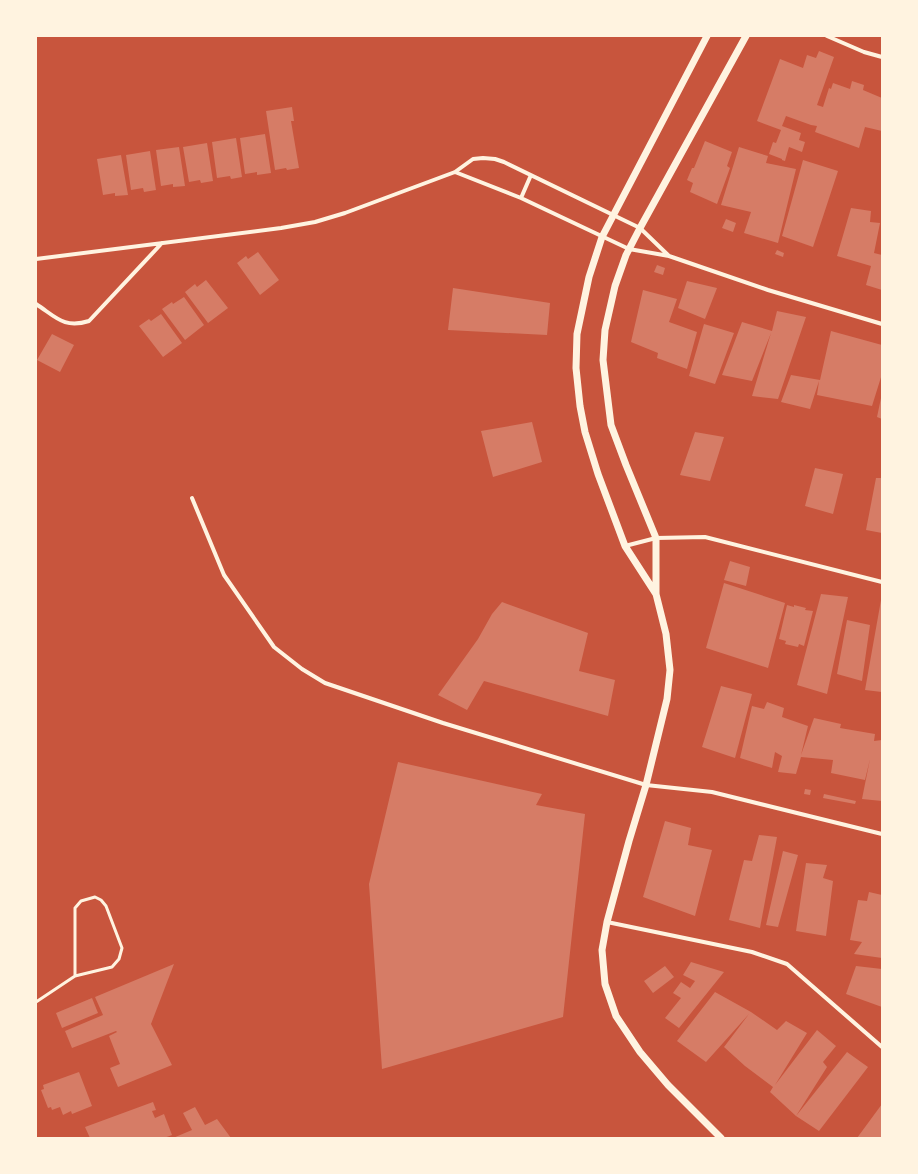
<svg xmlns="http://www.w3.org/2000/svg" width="918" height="1174" font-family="Figtree,sans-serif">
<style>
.building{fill:#d67c66}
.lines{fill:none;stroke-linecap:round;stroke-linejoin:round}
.service{stroke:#fff3e0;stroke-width:3}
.minor{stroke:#fff3e0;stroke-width:4}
.tertiary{stroke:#fff3e0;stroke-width:7}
</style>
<rect width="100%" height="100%" fill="#c8553d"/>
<path class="building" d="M 819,51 L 834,57 L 817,105 L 823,107 L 829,88 L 831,89 L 833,83 L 850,89 L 852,81 L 864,85 L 863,90 L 882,98 L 882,131 L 865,127 L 859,148 L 815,132 L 817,126 L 811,125 L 786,116 L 782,126 L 801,133 L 799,140 L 805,142 L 802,152 L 789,147 L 785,161 L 782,160 L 782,159 L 769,154 L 773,142 L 776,143 L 781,130 L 757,121 L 780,59 L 803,68 L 807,55 L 816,58 Z
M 292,107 L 294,121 L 291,121 L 299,168 L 287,170 L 286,168 L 275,170 L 266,111 Z
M 265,134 L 271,173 L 257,175 L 257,172 L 245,174 L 240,138 Z
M 236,138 L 242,177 L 231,179 L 230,176 L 217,178 L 212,142 Z
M 705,141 L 732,152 L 727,166 L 730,168 L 717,204 L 690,192 L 693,183 L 687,180 L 692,168 L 694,168 Z
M 207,143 L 213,181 L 201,183 L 200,180 L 189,182 L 183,147 Z
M 179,147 L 185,186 L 173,187 L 173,184 L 161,186 L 156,150 Z
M 739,147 L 768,156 L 766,163 L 796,169 L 778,243 L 744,233 L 751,212 L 721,205 Z
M 150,151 L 156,190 L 144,192 L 143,188 L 131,190 L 126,155 Z
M 121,155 L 128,195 L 115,196 L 115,193 L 103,195 L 97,159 Z
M 803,160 L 838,171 L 813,247 L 782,236 Z
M 851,208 L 871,211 L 870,222 L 880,223 L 874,253 L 882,255 L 882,290 L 866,285 L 871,266 L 837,256 Z
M 726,219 L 736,223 L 733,232 L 722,228 Z
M 777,250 L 784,253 L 783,257 L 775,254 Z
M 258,252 L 279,280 L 260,295 L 237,263 L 246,256 L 248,259 Z
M 657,265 L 665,268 L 663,275 L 654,272 Z
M 206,280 L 228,308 L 208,323 L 185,292 L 195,284 L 197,287 Z
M 687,281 L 717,288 L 705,319 L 678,308 Z
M 453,288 L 550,303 L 547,335 L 448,330 Z
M 643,290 L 677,299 L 669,322 L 697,332 L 687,369 L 657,358 L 658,353 L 631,342 Z
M 184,297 L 204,325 L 185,340 L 162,309 L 172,302 L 173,304 Z
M 777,311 L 806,317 L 778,399 L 752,396 L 771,333 L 752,381 L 722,375 L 742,322 L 772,331 Z
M 161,314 L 182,343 L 163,357 L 139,326 L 149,319 L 151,321 Z
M 704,324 L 734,333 L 715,384 L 689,376 Z
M 831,331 L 882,345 L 882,374 L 872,406 L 817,395 L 819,381 L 810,409 L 781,402 L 791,375 L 820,380 Z
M 52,334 L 74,345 L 60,372 L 37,360 Z
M 881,398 L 882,398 L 882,419 L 877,417 Z
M 532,422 L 542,462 L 493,477 L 481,431 Z
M 695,432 L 724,437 L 710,481 L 680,475 Z
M 815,468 L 843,474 L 833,514 L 805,506 Z
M 876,478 L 882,478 L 882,533 L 866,530 Z
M 730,561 L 750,567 L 746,586 L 724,580 Z
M 724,583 L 785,603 L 768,668 L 706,648 Z
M 821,594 L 848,597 L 827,694 L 797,685 Z
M 881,600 L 882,600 L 882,692 L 865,690 Z
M 502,602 L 588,633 L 579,671 L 615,680 L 608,716 L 484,681 L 467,710 L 438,695 L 478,639 L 492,614 Z
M 787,605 L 794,607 L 794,605 L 806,608 L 805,610 L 813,611 L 804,646 L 799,644 L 798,647 L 785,644 L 786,641 L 779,639 Z
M 847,620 L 870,625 L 862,681 L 837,674 Z
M 721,686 L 752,694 L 735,758 L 702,747 Z
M 767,702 L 784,708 L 782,717 L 808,726 L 801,755 L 814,718 L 841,724 L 840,728 L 875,734 L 874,741 L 882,740 L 882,801 L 862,799 L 870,759 L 865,780 L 831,773 L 833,760 L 801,757 L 796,774 L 778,772 L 782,756 L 775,752 L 772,768 L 740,758 L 752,706 L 764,709 Z
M 398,762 L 542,794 L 536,805 L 585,814 L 563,1017 L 382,1069 L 369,884 Z
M 805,789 L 811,790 L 810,795 L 804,794 Z
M 824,794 L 856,801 L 855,804 L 823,798 Z
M 665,821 L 691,828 L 688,845 L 712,850 L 695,916 L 643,897 Z
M 759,835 L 777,837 L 760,928 L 729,920 L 744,860 L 752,861 Z
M 783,851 L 798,855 L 778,927 L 766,925 Z
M 806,863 L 827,865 L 823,878 L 833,881 L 826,936 L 796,931 Z
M 869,892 L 882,895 L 882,958 L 854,954 L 862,942 L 850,940 L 858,900 L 867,901 Z
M 691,962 L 724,972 L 679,1028 L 665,1018 L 681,998 L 673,993 L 681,982 L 690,988 L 695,981 L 683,975 Z
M 174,964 L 151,1024 L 172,1065 L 118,1087 L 110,1068 L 120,1064 L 109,1036 L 117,1032 L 116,1031 L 72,1048 L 65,1031 L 103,1015 L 95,997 Z
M 665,966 L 674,977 L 653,993 L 644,981 Z
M 856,966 L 882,969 L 882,1007 L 846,994 Z
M 715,992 L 751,1012 L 777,1030 L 786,1021 L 807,1033 L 775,1085 L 817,1030 L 836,1046 L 823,1062 L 827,1067 L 796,1116 L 770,1092 L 773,1087 L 745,1066 L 724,1047 L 749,1014 L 706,1062 L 677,1041 Z
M 92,998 L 98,1013 L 62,1028 L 56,1013 Z
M 847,1052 L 868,1067 L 819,1131 L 796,1116 Z
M 79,1072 L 92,1106 L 72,1114 L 71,1111 L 63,1115 L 60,1107 L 52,1110 L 51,1107 L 48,1108 L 41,1090 L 44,1089 L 43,1085 Z
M 153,1102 L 156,1110 L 152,1111 L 155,1118 L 164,1114 L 172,1135 L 164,1138 L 90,1138 L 85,1127 Z
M 882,1104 L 882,1138 L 857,1138 Z
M 195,1107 L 205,1125 L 217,1119 L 231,1138 L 173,1138 L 192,1130 L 183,1113 Z"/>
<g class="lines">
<path class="service" d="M 36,1002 L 75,976 L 112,967 L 119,959 L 122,948 L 106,906 L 101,900 L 95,897 L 81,901 L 75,908 L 75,976"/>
<path class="minor" d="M 827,36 L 864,52 L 882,57
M 455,172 L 521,198 L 629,249 L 669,256 L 768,290 L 882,324
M 521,198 L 531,175
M 36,259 L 281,228 L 315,222 L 345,213 L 455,172 L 473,159 L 483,158 L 495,159 L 504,162 L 640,228 L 669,256
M 36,304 C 56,317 64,329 89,321 L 162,243
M 192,498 L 224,575 L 274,647 L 302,669 L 325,683 L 443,723 L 646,785 L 712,792 L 882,834
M 625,546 L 656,538 L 705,537 L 882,582
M 607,922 L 752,952 L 787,964 L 882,1047"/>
<path class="tertiary" d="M 656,594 L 625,546 L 598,474 L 585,432 L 580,406 L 576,368 L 577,334 L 589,277 L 602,237 L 707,36
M 721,1138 L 668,1085 L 640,1052 L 616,1016 L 605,984 L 602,950 L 607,922 L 629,841 L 646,785 L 667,699 L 670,670 L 666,634 L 656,594 L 656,538 L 626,465 L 611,425 L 603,360 L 605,330 L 615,286 L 626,255 L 640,228 L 746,36"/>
</g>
<rect width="918" height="1174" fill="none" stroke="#fff3e0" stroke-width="74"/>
</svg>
